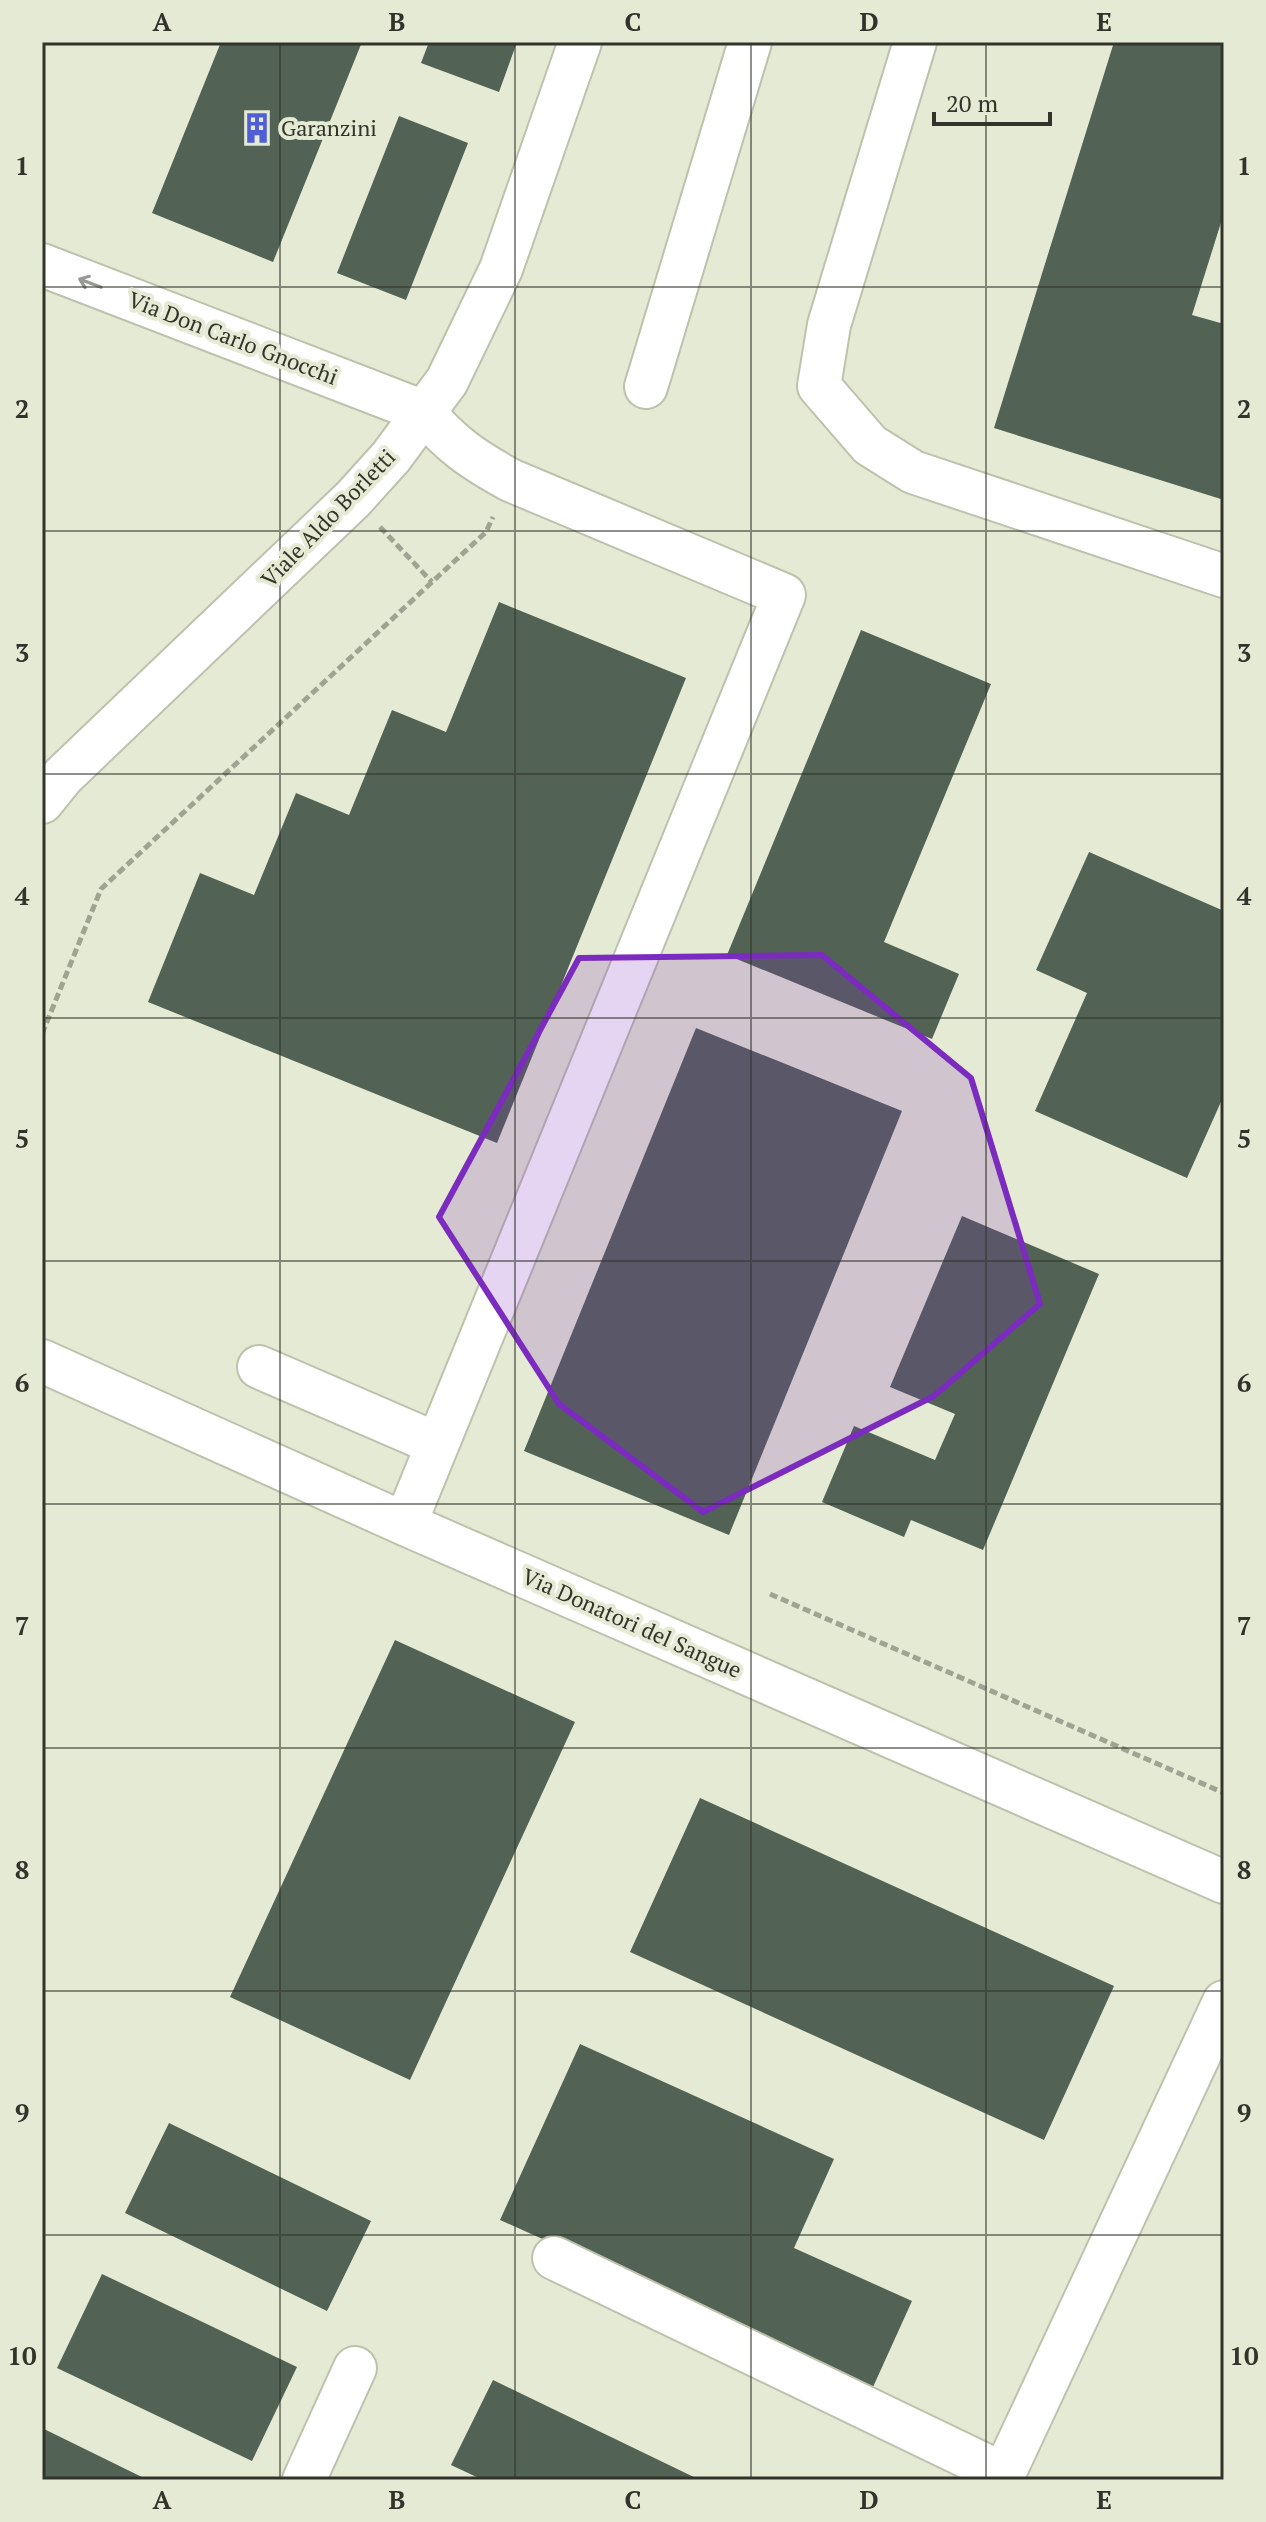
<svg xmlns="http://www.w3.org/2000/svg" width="1266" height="2522" font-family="'PT Serif',serif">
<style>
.building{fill:#526254}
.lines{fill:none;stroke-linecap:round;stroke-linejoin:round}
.minor-casing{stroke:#bdc2ad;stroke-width:46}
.path{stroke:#9fa392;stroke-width:5;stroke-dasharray:8 4;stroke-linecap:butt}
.minor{stroke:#fff;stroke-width:42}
.oneway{stroke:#989a96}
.marked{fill:#7b2cbf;fill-opacity:0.2;stroke:#7b2cbf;stroke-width:6;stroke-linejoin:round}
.grid{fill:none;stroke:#32342c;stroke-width:2;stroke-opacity:0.55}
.labels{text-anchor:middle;stroke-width:8;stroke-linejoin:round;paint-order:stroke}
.poi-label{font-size:22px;fill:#32342c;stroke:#e5ead4;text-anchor:start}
.street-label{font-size:22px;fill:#32342c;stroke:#e5ead4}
.neatline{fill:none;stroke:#32342c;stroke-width:3}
.grid-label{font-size:26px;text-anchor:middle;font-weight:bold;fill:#32342c}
</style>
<rect width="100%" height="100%" fill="#e5ead4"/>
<path class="building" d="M 221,42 L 362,42 L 273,262 L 152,213 Z
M 429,42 L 517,42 L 499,92 L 421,63 Z
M 1114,42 L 1224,42 L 1224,213 L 1192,315 L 1224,324 L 1224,500 L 994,428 Z
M 399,116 L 468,143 L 406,300 L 337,273 Z
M 499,602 L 686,678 L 497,1143 L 148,1002 L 200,873 L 254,895 L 296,793 L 349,815 L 392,710 L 446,732 Z
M 861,630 L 991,684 L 884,942 L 959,974 L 932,1039 L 727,955 Z
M 1089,852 L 1224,911 L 1224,1095 L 1187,1178 L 1035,1111 L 1087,993 L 1036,970 Z
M 696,1028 L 902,1111 L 729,1535 L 524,1451 Z
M 962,1216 L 1099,1274 L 983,1550 L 911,1520 L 904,1537 L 822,1502 L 854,1426 L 935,1460 L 955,1414 L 890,1387 Z
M 395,1640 L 575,1722 L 410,2080 L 230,1997 Z
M 700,1798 L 1114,1986 L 1044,2140 L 630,1952 Z
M 580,2044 L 834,2159 L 794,2248 L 912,2301 L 873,2387 L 500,2220 Z
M 169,2123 L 371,2221 L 327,2311 L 125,2213 Z
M 102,2274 L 297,2367 L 252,2461 L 57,2368 Z
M 493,2380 L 700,2480 L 483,2480 L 451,2465 Z
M 42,2428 L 148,2480 L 42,2480 Z"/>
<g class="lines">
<defs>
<path id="minor" d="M 915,42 L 829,325 L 819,386 L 870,445 L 913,472 L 1224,576
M 42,265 L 424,412 C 451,445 474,460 510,480 L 784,595 L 405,1524
M 646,387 L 750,42
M 42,802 L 63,776 L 353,499 L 391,457 L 447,381 L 501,269 L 580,42
M 42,1361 L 405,1524 L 1224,1882
M 259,1367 L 437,1444
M 554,2258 L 1003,2474
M 304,2480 L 355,2368
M 1001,2480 L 1224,2002"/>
</defs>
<use href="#minor" class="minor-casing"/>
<path class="path" d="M 380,527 L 432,582
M 42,1034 L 101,889 L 486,532 L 493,517
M 770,1594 L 1224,1793"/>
<use href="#minor" class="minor"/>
</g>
<defs><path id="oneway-shaft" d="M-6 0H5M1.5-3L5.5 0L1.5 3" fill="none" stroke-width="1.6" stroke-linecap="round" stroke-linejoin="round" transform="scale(2)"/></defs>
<use class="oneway" href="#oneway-shaft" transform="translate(90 283) rotate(-159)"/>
<path class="marked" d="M 822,955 L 971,1078 L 1040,1304 L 934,1396 L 703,1512 L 559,1404 L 439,1217 L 579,958 Z"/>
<path class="grid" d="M 280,42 L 280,2480M 515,42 L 515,2480M 751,42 L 751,2480M 986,42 L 986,2480M 42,287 L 1224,287M 42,531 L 1224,531M 42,774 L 1224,774M 42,1018 L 1224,1018M 42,1261 L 1224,1261M 42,1504 L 1224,1504M 42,1748 L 1224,1748M 42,1991 L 1224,1991M 42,2235 L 1224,2235"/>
<defs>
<symbol id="building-bare" viewBox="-9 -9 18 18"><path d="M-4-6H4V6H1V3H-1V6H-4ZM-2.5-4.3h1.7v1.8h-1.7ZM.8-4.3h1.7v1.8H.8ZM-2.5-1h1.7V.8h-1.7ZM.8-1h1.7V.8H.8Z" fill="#4f5ed4" stroke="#e5ead4" stroke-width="2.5" paint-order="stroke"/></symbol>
</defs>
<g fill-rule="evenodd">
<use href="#building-bare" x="235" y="106" width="44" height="44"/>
</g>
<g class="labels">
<g class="poi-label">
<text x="281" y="136">Garanzini</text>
</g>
<g class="street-label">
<text transform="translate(233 338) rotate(21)" y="8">Via Don Carlo Gnocchi</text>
<text transform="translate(328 518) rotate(-46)" y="8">Viale Aldo Borletti</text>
<text transform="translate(632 1623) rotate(24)" y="8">Via Donatori del Sangue</text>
</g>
</g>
<rect width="1266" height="2522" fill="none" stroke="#e5ead4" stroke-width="88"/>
<path d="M934 112v12h116v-12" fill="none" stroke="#32342c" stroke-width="4"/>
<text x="946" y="112" font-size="24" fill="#32342c" stroke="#e5ead4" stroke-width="6" paint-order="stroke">20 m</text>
<rect x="44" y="44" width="1178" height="2434" class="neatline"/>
<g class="grid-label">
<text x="162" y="31">A</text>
<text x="397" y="31">B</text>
<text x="633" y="31">C</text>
<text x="869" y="31">D</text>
<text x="1104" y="31">E</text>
<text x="22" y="175">1</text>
<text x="1244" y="175">1</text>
<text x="22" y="418">2</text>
<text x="1244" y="418">2</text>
<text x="22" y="662">3</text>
<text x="1244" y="662">3</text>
<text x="22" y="905">4</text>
<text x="1244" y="905">4</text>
<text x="22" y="1148">5</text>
<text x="1244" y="1148">5</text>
<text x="22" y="1392">6</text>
<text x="1244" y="1392">6</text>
<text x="22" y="1635">7</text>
<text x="1244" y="1635">7</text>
<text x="22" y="1879">8</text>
<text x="1244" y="1879">8</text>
<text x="22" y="2122">9</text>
<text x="1244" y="2122">9</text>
<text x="22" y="2365">10</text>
<text x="1244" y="2365">10</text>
<text x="162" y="2509">A</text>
<text x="397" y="2509">B</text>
<text x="633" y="2509">C</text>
<text x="869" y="2509">D</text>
<text x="1104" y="2509">E</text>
</g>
</svg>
